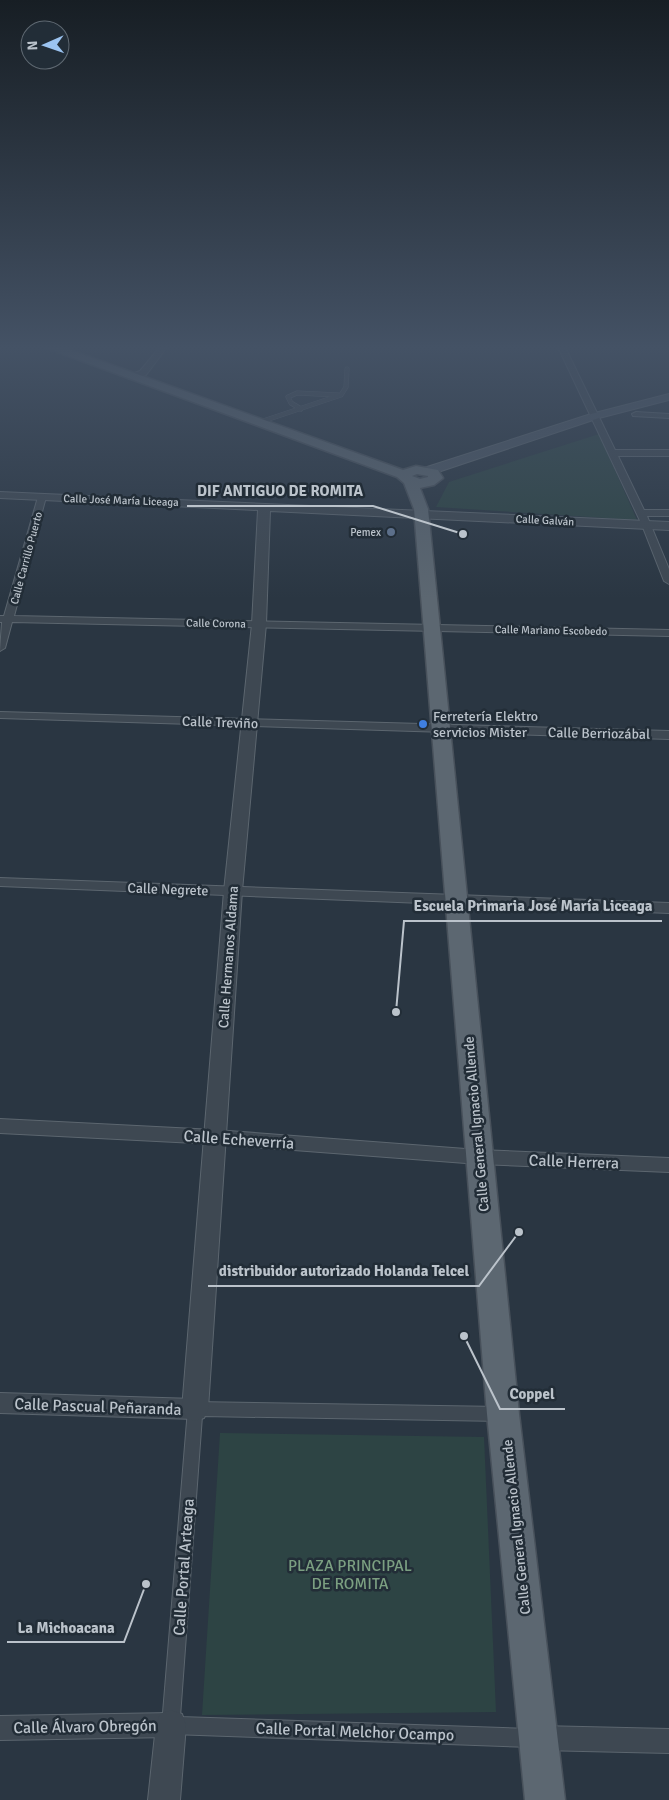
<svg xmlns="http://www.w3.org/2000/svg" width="669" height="1800" font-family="Signika,sans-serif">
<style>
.green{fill:#2d4444}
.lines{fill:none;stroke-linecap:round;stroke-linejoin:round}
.service-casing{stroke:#5c666f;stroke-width:5}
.pedestrian-casing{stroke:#5c666f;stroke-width:2}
.minor-casing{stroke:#5c666f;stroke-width:2}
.tertiary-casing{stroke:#5c666f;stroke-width:2}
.secondary-casing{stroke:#5c666f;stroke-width:2}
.primary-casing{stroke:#48515b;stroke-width:3}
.service{stroke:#3e4852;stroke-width:4}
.pedestrian{fill:#3e4852;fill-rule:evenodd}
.minor{fill:#3e4852;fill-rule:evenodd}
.tertiary{fill:#3e4852;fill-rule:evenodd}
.secondary{fill:#4c5764;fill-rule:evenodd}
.primary{fill:#5c6771;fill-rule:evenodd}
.service-dot{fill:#5c6f8a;stroke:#222d37;stroke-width:2}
.shop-dot{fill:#3f7fe0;stroke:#222d37;stroke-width:2}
.labels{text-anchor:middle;stroke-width:5;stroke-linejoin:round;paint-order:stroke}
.far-street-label{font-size:11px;fill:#bbc3cb;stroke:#222d37}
.far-poi-label{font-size:11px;fill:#bbc3cb;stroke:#222d37;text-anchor:end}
.poi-label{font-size:14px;fill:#bbc3cb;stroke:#222d37;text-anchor:start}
.street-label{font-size:14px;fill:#bbc3cb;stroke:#222d37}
.near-street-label{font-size:16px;fill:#bbc3cb;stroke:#222d37}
.near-park-label{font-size:16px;fill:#7b9f81;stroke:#222d37}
.leader{fill:none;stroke:#bbc3cb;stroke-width:2}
.callout-dot{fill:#bbc3cb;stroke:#222d37;stroke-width:2}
.callout-label{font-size:15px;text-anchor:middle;font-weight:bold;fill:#bbc3cb;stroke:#222d37;stroke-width:5;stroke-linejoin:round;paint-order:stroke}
</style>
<rect width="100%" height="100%" fill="#2a3642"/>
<path class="green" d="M 599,434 L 637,520 L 436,507 L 449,482 Z
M 220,1433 L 484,1437 L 496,1712 L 202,1715 Z"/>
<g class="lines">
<defs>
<path id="service" d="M 301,409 L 291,403 L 288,397 L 297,393 L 338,395
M 260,422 L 341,395 L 346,387 L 347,369"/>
<path id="pedestrian" d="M 195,1402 L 501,1407 L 506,1409 L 508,1414 L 506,1419 L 501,1421 L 202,1416 L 180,1717 L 531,1729 L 537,1732 L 540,1738 L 537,1744 L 531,1747 L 171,1734 L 165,1731 L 162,1725 L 188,1409 L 190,1404 Z"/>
<path id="minor" d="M 160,347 L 167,347 L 146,375 L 129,379 L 129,375 L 140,371 Z
M 558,347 L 565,347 L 615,450 L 669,450 L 669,456 L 618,456 L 644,510 L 669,510 L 669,516 L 647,516 L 669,569 L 669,584 L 664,581 L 642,525 Z
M 636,412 L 669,414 L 669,418 L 633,416 L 632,414 Z
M 42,494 L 46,497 L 14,616 L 669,630 L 669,636 L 12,622 L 5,648 L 0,651 L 2,622 L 0,622 L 0,616 L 4,616 L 38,497 Z
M 0,712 L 669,731 L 669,739 L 0,718 Z
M 0,878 L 669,903 L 669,913 L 0,886 Z
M 0,1119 L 215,1130 L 479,1150 L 669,1158 L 669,1172 L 479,1164 L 215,1144 L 0,1133 Z
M 0,1393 L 195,1399 L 202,1402 L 205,1409 L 202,1416 L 195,1419 L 0,1413 Z
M 171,1713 L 179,1717 L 183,1725 L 179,1733 L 171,1737 L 0,1740 L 0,1716 Z
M 540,1726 L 669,1729 L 669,1753 L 540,1750 L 532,1746 L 528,1738 L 532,1730 Z"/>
<path id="tertiary" d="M 0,492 L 669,522 L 669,530 L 270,511 L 266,624 L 242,891 L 208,1409 L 204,1418 L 195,1421 L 186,1418 L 182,1409 L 224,891 L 252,624 L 258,510 L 0,498 Z
M 171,1710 L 182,1714 L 186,1725 L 180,1800 L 148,1800 L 156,1725 L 160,1714 Z"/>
<path id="secondary" d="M 669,394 L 669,400 L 599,418 L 432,474 L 424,474 L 422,471 L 424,468 L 591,414 Z"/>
<path id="primary" d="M 44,347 L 62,347 L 403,470 L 416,466 L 438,470 L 443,478 L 434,485 L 420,488 L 428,509 L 519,1414 L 565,1800 L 525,1800 L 487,1414 L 414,509 L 404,483 L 397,477 ZM 417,474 L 428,476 L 428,477 L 420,479 L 412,476 Z"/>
</defs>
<use href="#service" class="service-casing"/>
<use href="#pedestrian" class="pedestrian-casing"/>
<use href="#minor" class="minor-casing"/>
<use href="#tertiary" class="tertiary-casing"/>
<use href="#secondary" class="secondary-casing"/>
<use href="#primary" class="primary-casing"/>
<use href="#service" class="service"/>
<use href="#pedestrian" class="pedestrian"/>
<use href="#minor" class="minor"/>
<use href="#tertiary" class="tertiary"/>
<use href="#secondary" class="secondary"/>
<use href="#primary" class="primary"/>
</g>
<linearGradient id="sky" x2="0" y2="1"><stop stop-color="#171e24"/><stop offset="0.58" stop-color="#445265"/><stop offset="1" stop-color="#445265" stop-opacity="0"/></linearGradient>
<rect width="669" height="599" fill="url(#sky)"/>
<circle class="service-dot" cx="391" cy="532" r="5"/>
<circle class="shop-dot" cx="423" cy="724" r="5"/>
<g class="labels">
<g class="far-street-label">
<text transform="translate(121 500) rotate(2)" y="4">Calle José María Liceaga</text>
<text transform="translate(545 520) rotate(3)" y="4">Calle Galván</text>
<text transform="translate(26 558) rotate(-75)" y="4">Calle Carrillo Puerto</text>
<text transform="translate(216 623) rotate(1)" y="4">Calle Corona</text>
<text transform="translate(551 630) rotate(1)" y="4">Calle Mariano Escobedo</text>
</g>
<g class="far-poi-label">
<text x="381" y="536">Pemex</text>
</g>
<g class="poi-label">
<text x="433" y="721">Ferretería Elektro<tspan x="433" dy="16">servicios Mister</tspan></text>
</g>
<g class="street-label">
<text transform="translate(220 722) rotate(2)" y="5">Calle Treviño</text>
<text transform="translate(599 733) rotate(1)" y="5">Calle Berriozábal</text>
<text transform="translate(168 889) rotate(2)" y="5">Calle Negrete</text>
<text transform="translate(228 957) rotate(-86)" y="5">Calle Hermanos Aldama</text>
<text transform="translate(476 1124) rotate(-95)" y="5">Calle General Ignacio Allende</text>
<text transform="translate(516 1527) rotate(-96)" y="5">Calle General Ignacio Allende</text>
</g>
<g class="near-street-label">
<text transform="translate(239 1139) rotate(4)" y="6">Calle Echeverría</text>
<text transform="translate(574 1161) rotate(2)" y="6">Calle Herrera</text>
<text transform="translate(98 1406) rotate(2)" y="6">Calle Pascual Peñaranda</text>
<text transform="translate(183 1567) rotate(-86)" y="6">Calle Portal Arteaga</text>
<text transform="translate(85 1726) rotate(-1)" y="6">Calle Álvaro Obregón</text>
<text transform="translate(355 1731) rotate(2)" y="6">Calle Portal Melchor Ocampo</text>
</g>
<g class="near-park-label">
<text x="350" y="1571">PLAZA PRINCIPAL<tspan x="350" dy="18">DE ROMITA</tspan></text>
</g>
</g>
<path class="leader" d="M463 534L373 506H187M396 1012L404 921H662M519 1232L479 1286H208M464 1336L500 1409H565M146 1584L124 1642H7"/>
<g class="callout-dot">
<circle cx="463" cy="534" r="5"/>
<circle cx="396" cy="1012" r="5"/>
<circle cx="519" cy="1232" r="5"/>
<circle cx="464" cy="1336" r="5"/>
<circle cx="146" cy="1584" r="5"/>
</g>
<g class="callout-label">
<text x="280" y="496">DIF ANTIGUO DE ROMITA</text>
<text x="533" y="911">Escuela Primaria José María Liceaga</text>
<text x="344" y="1276">distribuidor autorizado Holanda Telcel</text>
<text x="532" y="1399">Coppel</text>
<text x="66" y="1633">La Michoacana</text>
</g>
<g transform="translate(45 45) rotate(268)"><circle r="24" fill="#222d37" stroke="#5f6972"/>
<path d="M0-4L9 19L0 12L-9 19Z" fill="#9bc3f0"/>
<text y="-8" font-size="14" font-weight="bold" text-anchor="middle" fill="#bbc3cb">N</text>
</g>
</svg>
